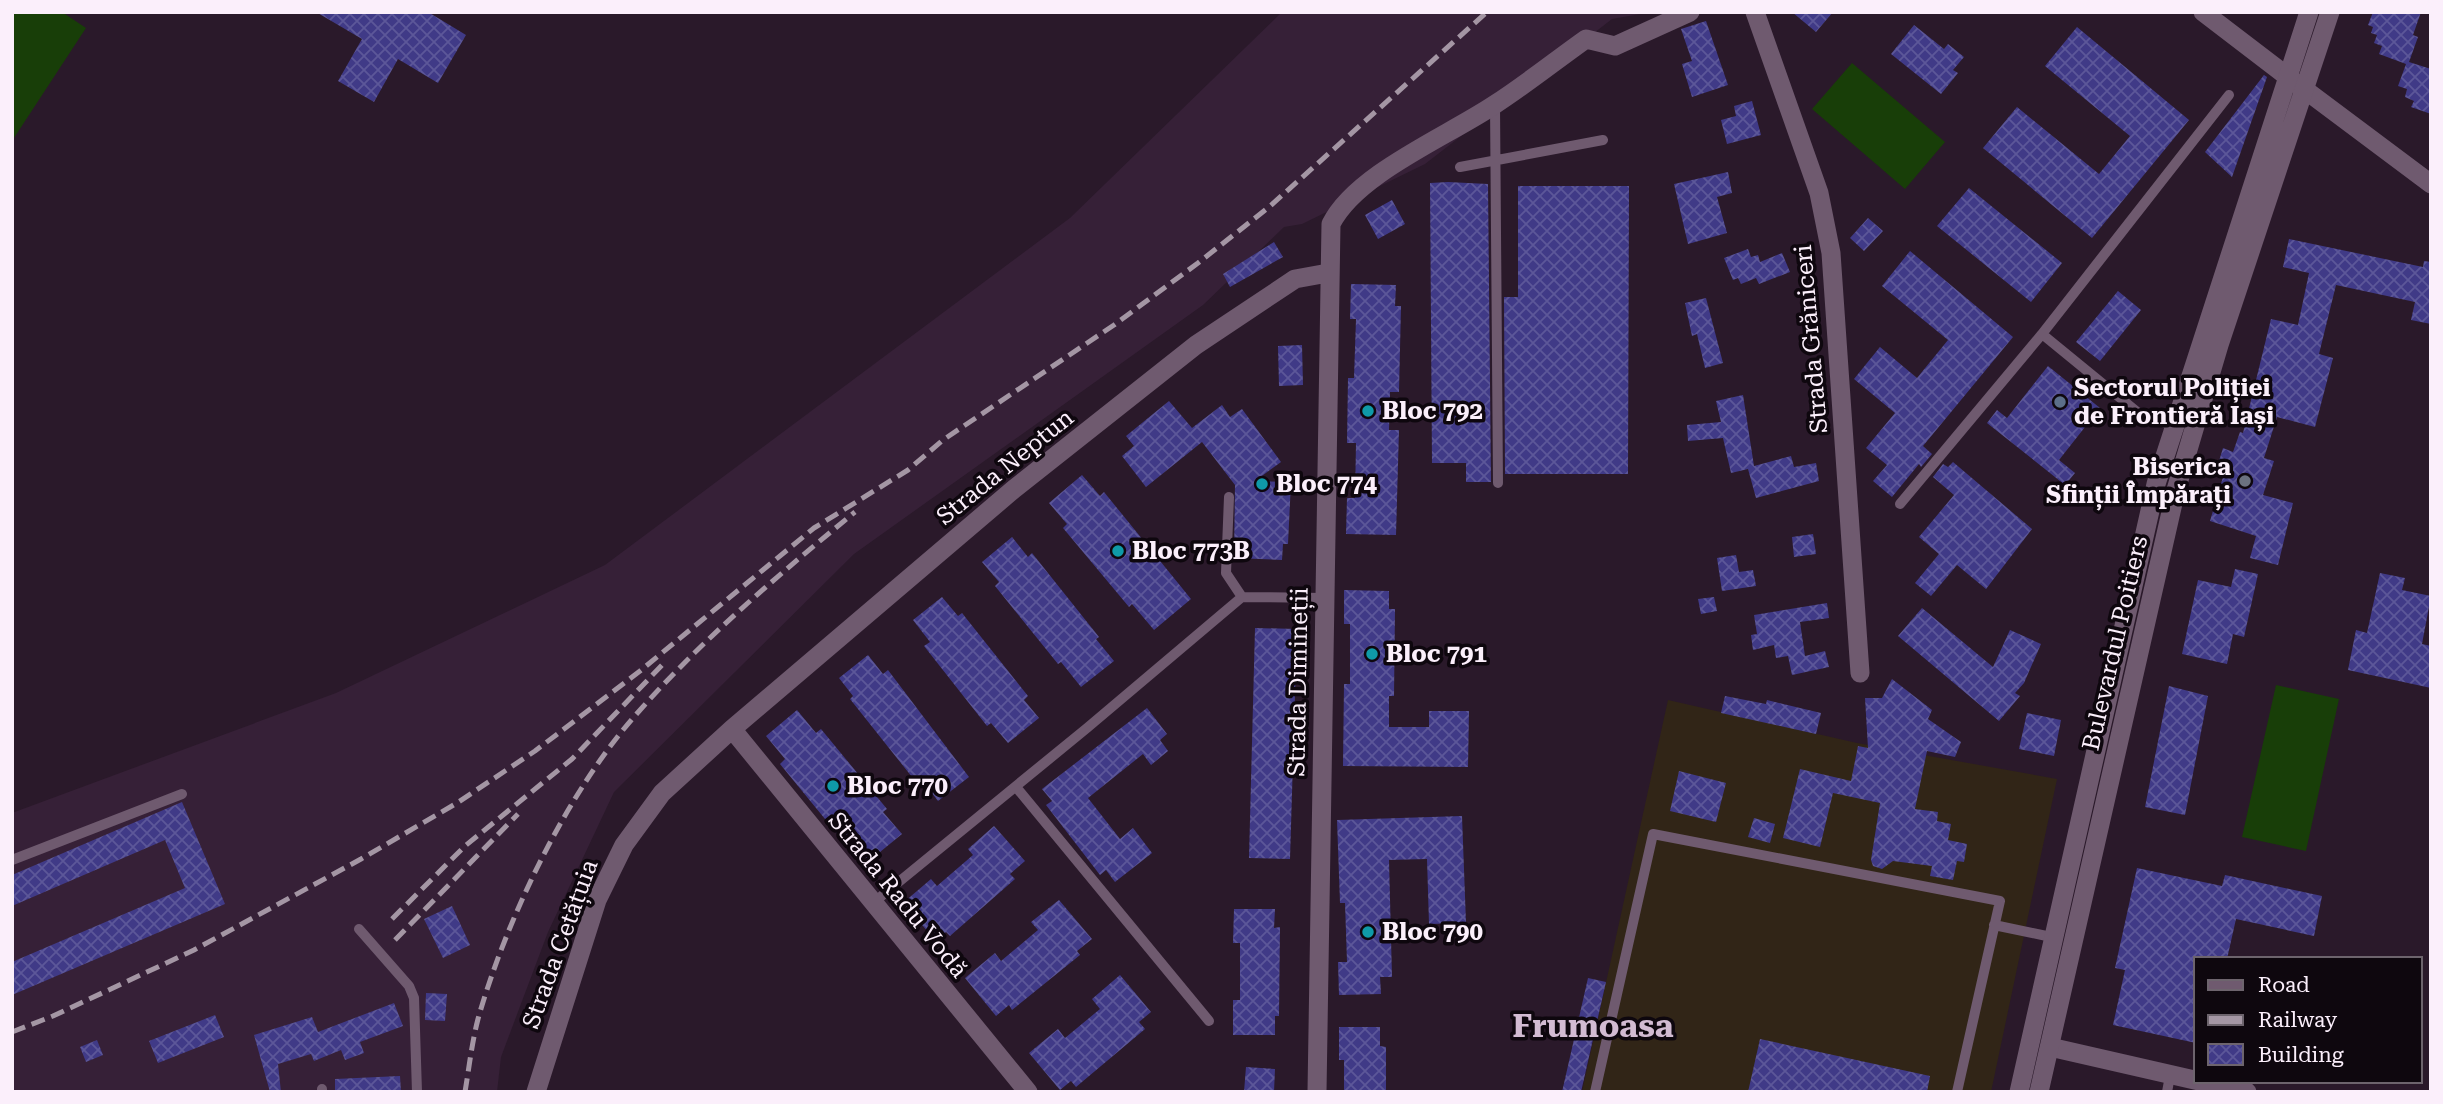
<svg xmlns="http://www.w3.org/2000/svg" width="2443" height="1104" font-family="'Roboto Serif',serif">
<style>
.commercial{fill:#312517}
.built{fill:#362037}
.grass{fill:#183e08}
.building{fill:url(#building-cross-hatch)}
.lines{fill:none;stroke-linecap:round;stroke-linejoin:round}
.service{stroke:#6f5a6f;stroke-width:10}
.minor{stroke:#6f5a6f;stroke-width:19}
.tertiary{stroke:#6f5a6f;stroke-width:19}
.secondary{stroke:#6f5a6f;stroke-width:19}
.rail{stroke:#a496a4;stroke-width:5;stroke-dasharray:14 7;stroke-linecap:butt}
.service-dot{fill:#5c6f8a;stroke:#0e070e;stroke-width:2.5}
.culture-dot{fill:#0f9aa8;stroke:#0e070e;stroke-width:2.5}
.worship-dot{fill:#6b7280;stroke:#0e070e;stroke-width:2.5}
.labels{text-anchor:middle;stroke-width:7;stroke-linejoin:round;paint-order:stroke}
.street-label{font-size:24px;fill:#fbeffb;stroke:#0e070e}
.poi-label{font-size:24px;font-weight:bold;fill:#fbeffb;stroke:#0e070e;text-anchor:start}
.district-label{font-size:32px;font-weight:bold;fill:#d2bbd2;stroke:#0e070e}
</style>
<defs>
<pattern id="building-cross-hatch" width="8" height="8" patternUnits="userSpaceOnUse" patternTransform="scale(1.75)"><rect width="8" height="8" fill="#403a87"/><path d="M0 0l8 8M0 8l8-8" fill="none" stroke="#5c5799"/></pattern>
</defs>
<rect width="100%" height="100%" fill="#2a192a"/>
<path class="commercial" d="M 1668,700 L 1857,743 L 2057,779 L 1991,1092 L 1582,1092 Z"/>
<path class="built" d="M 1282,12 L 1652,12 L 1612,19 L 1425,164 L 1302,224 L 1284,227 L 1203,305 L 854,554 L 614,792 L 548,932 L 501,1057 L 497,1092 L 12,1092 L 12,813 L 336,693 L 605,565 L 1070,218 Z"/>
<path class="grass" d="M 12,12 L 62,12 L 86,28 L 12,141 Z
M 1852,63 L 1945,142 L 1905,189 L 1812,109 Z
M 2276,685 L 2339,699 L 2306,851 L 2242,837 Z"/>
<path class="building" d="M 316,12 L 428,12 L 466,35 L 438,83 L 398,59 L 374,102 L 338,81 L 362,39 Z
M 1792,12 L 1833,12 L 1816,32 Z
M 2373,12 L 2421,12 L 2413,35 L 2418,37 L 2409,62 L 2431,69 L 2431,114 L 2411,107 L 2414,101 L 2405,97 L 2407,89 L 2398,86 L 2406,64 L 2379,54 L 2382,46 L 2374,43 L 2377,35 L 2371,33 L 2373,27 L 2368,25 Z
M 1706,21 L 1728,85 L 1692,97 L 1682,64 L 1692,61 L 1681,29 Z
M 1914,25 L 1944,49 L 1948,44 L 1964,57 L 1953,70 L 1958,73 L 1941,94 L 1891,54 Z
M 2077,27 L 2189,120 L 2092,238 L 1983,148 L 2017,107 L 2099,174 L 2130,136 L 2045,66 Z
M 2264,75 L 2267,77 L 2232,177 L 2205,152 Z
M 1752,101 L 1761,135 L 1727,144 L 1721,120 L 1736,116 L 1734,106 Z
M 1728,172 L 1732,193 L 1717,197 L 1727,233 L 1688,244 L 1674,184 Z
M 1448,182 L 1488,184 L 1491,482 L 1466,482 L 1466,463 L 1432,463 L 1430,183 Z
M 1518,186 L 1629,186 L 1628,474 L 1505,474 L 1504,297 L 1518,297 Z
M 1969,188 L 2062,263 L 2031,302 L 1937,226 Z
M 1392,200 L 1405,224 L 1378,239 L 1365,215 Z
M 1868,218 L 1883,231 L 1864,251 L 1850,238 Z
M 2289,239 L 2423,267 L 2424,261 L 2431,262 L 2431,324 L 2411,320 L 2415,302 L 2336,285 L 2319,354 L 2333,358 L 2315,427 L 2277,417 L 2264,458 L 2274,461 L 2263,495 L 2293,503 L 2278,565 L 2250,558 L 2256,536 L 2210,521 L 2223,477 L 2215,474 L 2223,448 L 2233,452 L 2240,432 L 2243,433 L 2271,319 L 2298,325 L 2309,273 L 2283,267 Z
M 1274,242 L 1283,257 L 1230,287 L 1223,274 Z
M 1748,249 L 1751,257 L 1758,255 L 1760,262 L 1782,253 L 1790,272 L 1759,284 L 1756,278 L 1741,284 L 1738,278 L 1733,280 L 1724,258 Z
M 1910,251 L 2013,337 L 1923,446 L 1932,454 L 1921,467 L 1919,464 L 1892,497 L 1873,481 L 1887,465 L 1866,448 L 1895,413 L 1854,379 L 1880,347 L 1917,378 L 1948,340 L 1882,286 Z
M 1351,284 L 1396,285 L 1395,306 L 1401,306 L 1399,392 L 1390,392 L 1389,430 L 1399,430 L 1396,535 L 1346,534 L 1347,498 L 1355,498 L 1356,443 L 1347,443 L 1348,378 L 1354,378 L 1356,319 L 1350,319 Z
M 2118,291 L 2141,310 L 2100,361 L 2076,342 Z
M 1706,298 L 1723,363 L 1705,368 L 1697,334 L 1692,336 L 1685,303 Z
M 1302,345 L 1303,385 L 1279,386 L 1278,346 Z
M 2048,366 L 2100,408 L 2059,460 L 2075,473 L 2065,485 L 1987,423 L 1997,410 L 2007,418 Z
M 1743,395 L 1754,466 L 1791,456 L 1794,467 L 1816,463 L 1819,481 L 1756,498 L 1748,469 L 1731,473 L 1723,438 L 1688,441 L 1687,425 L 1721,422 L 1716,401 Z
M 1169,401 L 1192,428 L 1222,405 L 1230,417 L 1242,409 L 1281,462 L 1255,481 L 1291,482 L 1288,544 L 1283,544 L 1282,560 L 1234,558 L 1235,485 L 1202,442 L 1146,487 L 1122,456 L 1134,446 L 1126,436 Z
M 1953,462 L 2032,529 L 1986,589 L 1957,565 L 1931,596 L 1915,583 L 1939,554 L 1919,537 L 1954,495 L 1933,477 L 1943,464 L 1948,467 Z
M 1082,475 L 1100,496 L 1104,492 L 1191,599 L 1154,630 L 1132,604 L 1129,607 L 1063,528 L 1067,524 L 1049,503 Z
M 1813,534 L 1816,554 L 1794,557 L 1792,537 Z
M 1012,537 L 1028,557 L 1032,553 L 1099,637 L 1096,639 L 1114,661 L 1081,687 L 1061,662 L 1058,664 L 995,586 L 999,582 L 982,562 Z
M 1736,555 L 1739,572 L 1753,570 L 1756,586 L 1722,591 L 1717,558 Z
M 2235,569 L 2258,574 L 2244,637 L 2233,634 L 2227,664 L 2182,654 L 2198,580 L 2231,587 Z
M 2380,573 L 2405,578 L 2402,590 L 2431,596 L 2422,644 L 2431,646 L 2431,688 L 2348,670 L 2356,630 L 2367,633 Z
M 1344,590 L 1389,591 L 1389,609 L 1395,609 L 1394,696 L 1389,696 L 1389,727 L 1429,727 L 1429,711 L 1469,711 L 1468,767 L 1343,766 L 1344,684 L 1350,684 L 1350,624 L 1344,624 Z
M 942,597 L 958,616 L 962,613 L 1028,696 L 1024,700 L 1039,718 L 1008,743 L 991,723 L 987,726 L 924,646 L 930,642 L 913,620 Z
M 1714,597 L 1717,611 L 1701,614 L 1698,599 Z
M 1827,603 L 1829,618 L 1800,622 L 1805,656 L 1825,651 L 1829,667 L 1792,675 L 1788,656 L 1776,658 L 1774,645 L 1753,650 L 1751,635 L 1757,634 L 1754,615 Z
M 1922,608 L 1993,667 L 2010,630 L 2041,644 L 2024,683 L 2015,693 L 2020,696 L 1999,721 L 1898,636 Z
M 1255,628 L 1297,629 L 1290,859 L 1249,858 Z
M 868,655 L 883,674 L 888,670 L 969,777 L 938,801 L 921,779 L 916,782 L 850,699 L 853,696 L 839,678 Z
M 1892,679 L 1932,710 L 1928,719 L 1961,742 L 1955,757 L 1927,751 L 1915,809 L 1938,812 L 1937,821 L 1951,824 L 1948,840 L 1967,844 L 1964,862 L 1957,861 L 1953,880 L 1930,876 L 1932,866 L 1893,861 L 1882,869 L 1873,866 L 1871,860 L 1880,803 L 1833,793 L 1820,847 L 1783,838 L 1800,769 L 1851,781 L 1858,746 L 1868,748 L 1865,698 L 1882,698 Z
M 2169,686 L 2208,696 L 2185,815 L 2145,807 Z
M 1725,696 L 1766,704 L 1767,700 L 1821,713 L 1816,734 L 1721,713 Z
M 1147,708 L 1167,734 L 1160,740 L 1168,751 L 1151,765 L 1143,754 L 1088,798 L 1120,839 L 1133,828 L 1152,853 L 1115,882 L 1106,870 L 1100,875 L 1046,805 L 1052,801 L 1042,789 Z
M 797,710 L 816,733 L 821,729 L 887,809 L 883,812 L 902,834 L 869,861 L 849,836 L 843,841 L 780,764 L 785,759 L 766,736 Z
M 2027,713 L 2061,720 L 2054,756 L 2019,749 Z
M 1679,771 L 1726,783 L 1716,822 L 1670,811 Z
M 182,802 L 225,904 L 12,995 L 12,962 L 185,888 L 165,840 L 12,906 L 12,875 Z
M 1462,816 L 1466,923 L 1429,924 L 1427,859 L 1389,860 L 1392,977 L 1380,977 L 1381,994 L 1339,995 L 1338,962 L 1347,962 L 1345,903 L 1340,903 L 1337,820 Z
M 1754,818 L 1775,824 L 1770,843 L 1748,837 Z
M 994,826 L 1025,861 L 1010,874 L 1015,879 L 950,936 L 946,932 L 936,941 L 903,903 L 931,879 L 937,886 L 973,855 L 968,849 Z
M 2137,868 L 2222,886 L 2225,875 L 2322,896 L 2314,936 L 2236,919 L 2227,959 L 2196,959 L 2196,1043 L 2113,1025 L 2125,970 L 2115,968 Z
M 1059,900 L 1092,939 L 1077,951 L 1080,955 L 1012,1010 L 1009,1005 L 996,1016 L 965,978 L 995,953 L 1001,961 L 1038,930 L 1031,922 Z
M 452,906 L 470,945 L 443,958 L 424,919 Z
M 1234,909 L 1275,909 L 1274,928 L 1280,927 L 1279,1016 L 1275,1016 L 1275,1035 L 1233,1035 L 1233,1000 L 1240,1000 L 1240,943 L 1233,943 Z
M 1120,975 L 1151,1012 L 1139,1022 L 1145,1029 L 1076,1087 L 1071,1081 L 1060,1090 L 1029,1053 L 1058,1029 L 1065,1038 L 1100,1009 L 1092,999 Z
M 1588,978 L 1606,982 L 1581,1092 L 1562,1092 Z
M 426,993 L 447,994 L 445,1021 L 425,1020 Z
M 394,1003 L 403,1026 L 360,1042 L 364,1053 L 345,1060 L 341,1050 L 314,1061 L 311,1054 L 278,1064 L 281,1092 L 270,1092 L 254,1035 L 312,1017 L 318,1032 Z
M 215,1015 L 224,1037 L 158,1063 L 149,1041 Z
M 1339,1027 L 1380,1027 L 1380,1046 L 1386,1047 L 1386,1092 L 1344,1092 L 1344,1060 L 1339,1060 Z
M 1760,1039 L 1930,1076 L 1927,1092 L 1748,1092 Z
M 97,1040 L 103,1055 L 86,1062 L 80,1047 Z
M 1246,1067 L 1275,1069 L 1274,1092 L 1244,1092 Z
M 400,1076 L 401,1092 L 335,1092 L 335,1079 Z"/>
<g class="lines">
<path class="service" d="M 1495,105 L 1498,483
M 1460,167 L 1603,140
M 2175,426 L 2141,415 L 2042,334 L 2229,95
M 1229,497 L 1226,573 L 1242,597
M 1900,504 L 2042,334
M 1016,787 L 1209,1021
M 12,860 L 182,794
M 873,903 L 1087,728 L 1242,597 L 1325,598
M 1994,925 L 2056,938
M 359,929 L 409,986 L 414,998 L 417,1092
M 322,1089 L 322,1092
M 1595,1092 L 1653,834 L 2000,901 L 1957,1092
M 2167,1092 L 2170,1076"/>
<path class="minor" d="M 1755,12 L 1819,193 L 1831,253 L 1860,673
M 2203,12 L 2301,87
M 732,729 L 1028,1092
M 2050,1047 L 2247,1092
M 536,1092 L 597,900 L 624,845 L 662,793 L 732,729 L 1014,489 L 1196,345 L 1295,279 L 1328,273
M 1317,1092 L 1331,224 C 1356,174 1446,137 1494,105 C 1525,85 1555,61 1586,39 L 1615,46 L 1690,12"/>
<path class="tertiary" d="M 2304,89 L 2431,184"/>
<path class="secondary" d="M 2019,1092 L 2156,484 L 2309,12
M 2039,1092 L 2176,490 L 2219,345 L 2330,12"/>
<path class="rail" d="M 392,919 L 465,846 L 572,759 L 664,663
M 395,940 L 518,814
M 12,1032 L 53,1016 L 194,950 L 361,859 L 457,803 L 535,751 L 640,671 L 814,528 L 908,470 L 943,440 L 1114,325 L 1198,263 L 1269,207 L 1487,12
M 465,1092 C 469,1068 472,1042 478,1019 C 506,920 566,795 633,718 C 699,642 777,576 855,512"/>
</g>
<circle class="service-dot" cx="2060" cy="402" r="7"/>
<g class="culture-dot">
<circle cx="1368" cy="411" r="7"/>
<circle cx="1262" cy="484" r="7"/>
<circle cx="1118" cy="551" r="7"/>
<circle cx="1372" cy="654" r="7"/>
<circle cx="833" cy="786" r="7"/>
<circle cx="1368" cy="932" r="7"/>
</g>
<circle class="worship-dot" cx="2245" cy="481" r="7"/>
<g class="labels">
<g class="street-label">
<text transform="translate(1811 339) rotate(-95)" y="8">Strada Grăniceri</text>
<text transform="translate(1005 467) rotate(-39)" y="8">Strada Neptun</text>
<text transform="translate(2115 643) rotate(-77)" y="8">Bulevardul Poitiers</text>
<text transform="translate(1298 682) rotate(-89)" y="8">Strada Dimineții</text>
<text transform="translate(898 895) rotate(51)" y="8">Strada Radu Vodă</text>
<text transform="translate(560 944) rotate(-70)" y="8">Strada Cetățuia</text>
</g>
<g class="poi-label">
<text x="2074" y="396">Sectorul Poliției<tspan x="2074" dy="28">de Frontieră Iași</tspan></text>
<text x="1382" y="419">Bloc 792</text>
<text x="2231" y="475" text-anchor="end">Biserica<tspan x="2231" dy="28">Sfinții Împărați</tspan></text>
<text x="1276" y="492">Bloc 774</text>
<text x="1132" y="559">Bloc 773B</text>
<text x="1386" y="662">Bloc 791</text>
<text x="847" y="794">Bloc 770</text>
<text x="1382" y="940">Bloc 790</text>
</g>
<g class="district-label">
<text x="1593" y="1037">Frumoasa</text>
</g>
</g>
<rect width="2443" height="1104" fill="none" stroke="#fbeffb" stroke-width="28"/>
<rect x="2194" y="957" width="228" height="126" fill="#0e070e" stroke="#6d646d" stroke-width="2"/>
<rect x="2208" y="980" width="35" height="10" fill="#6f5a6f" stroke="#6d646d" stroke-width="2"/>
<text x="2258" y="992" font-size="21" fill="#fbeffb">Road</text>
<rect x="2208" y="1015" width="35" height="10" fill="#a496a4" stroke="#6d646d" stroke-width="2"/>
<text x="2258" y="1027" font-size="21" fill="#fbeffb">Railway</text>
<rect x="2208" y="1044" width="35" height="21" fill="url(#building-cross-hatch)" stroke="#6d646d" stroke-width="2"/>
<text x="2258" y="1062" font-size="21" fill="#fbeffb">Building</text>
</svg>
